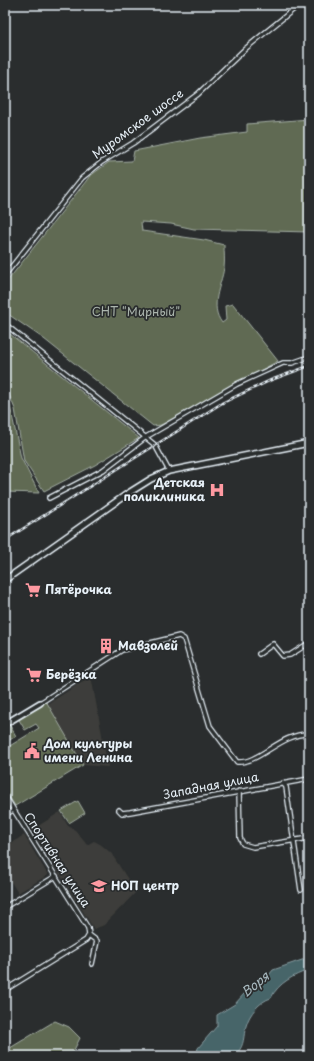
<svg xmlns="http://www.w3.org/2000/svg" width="314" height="1061" font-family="'Playpen Sans',sans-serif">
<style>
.built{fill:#3e3e3a}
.green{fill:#606b52;stroke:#a4aea5}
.water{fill:#476569;stroke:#879da2}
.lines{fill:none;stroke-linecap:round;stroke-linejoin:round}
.minor-casing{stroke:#e8f1f8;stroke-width:6}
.tertiary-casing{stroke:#e8f1f8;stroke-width:8}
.secondary-casing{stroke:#e8f1f8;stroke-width:8}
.minor{stroke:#2a2d2e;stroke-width:3.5}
.tertiary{stroke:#2a2d2e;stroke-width:4.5}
.secondary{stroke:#2a2d2e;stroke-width:5}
.rail-casing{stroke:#e8f1f8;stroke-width:2.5}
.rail{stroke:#2a2d2e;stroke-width:1;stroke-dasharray:3;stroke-linecap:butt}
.labels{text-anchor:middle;stroke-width:3.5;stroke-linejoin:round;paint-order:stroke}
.street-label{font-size:12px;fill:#e8f1f8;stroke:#2a2d2e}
.park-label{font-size:12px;fill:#abb5ad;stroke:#2a2d2e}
.poi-label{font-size:12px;font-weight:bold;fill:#e8f1f8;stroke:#2a2d2e;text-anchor:start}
.water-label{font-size:13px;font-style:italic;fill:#a8b9bf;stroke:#2a2d2e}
</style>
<rect width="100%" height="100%" fill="#2a2d2e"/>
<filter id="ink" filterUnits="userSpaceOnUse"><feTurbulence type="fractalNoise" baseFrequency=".025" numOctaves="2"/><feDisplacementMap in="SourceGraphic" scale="8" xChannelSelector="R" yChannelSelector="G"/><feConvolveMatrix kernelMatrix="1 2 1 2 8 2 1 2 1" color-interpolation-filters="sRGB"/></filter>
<g filter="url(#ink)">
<path class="built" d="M 91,676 L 108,767 L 83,765 L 48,704 Z
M 60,812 L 68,826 L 75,830 L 87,845 L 94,841 L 100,844 L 111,853 L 136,892 L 104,925 L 94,929 L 32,830 Z
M 24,835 L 48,875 L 18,893 L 5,872 L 5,847 Z"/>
<path class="green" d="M 309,119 L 309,232 L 194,229 L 171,224 L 141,222 L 142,231 L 204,240 L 224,245 C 224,252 225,260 224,268 C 221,286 209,306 222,323 L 226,320 L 225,306 L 233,304 L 278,361 L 161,425 L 153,426 L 44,339 L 5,312 L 5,284 L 90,176 L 109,162 L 132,161 L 134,151 L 200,138 L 247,132 L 247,124 Z
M 5,330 L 139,438 L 95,465 L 44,491 L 24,461 L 15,409 L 5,385 Z
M 5,394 L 10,406 L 21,458 L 39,493 L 5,492 Z
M 46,701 L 83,765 L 15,806 L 5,790 L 5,726 L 9,724 L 16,736 L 5,743 L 8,747 L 39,728 L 36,724 L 25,730 L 18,718 Z
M 78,801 L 85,813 L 69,823 L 61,811 Z
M 55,1021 L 69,1027 L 80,1038 L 71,1056 L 5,1056 L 5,1051 Z"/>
<path class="water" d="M 309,956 L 309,970 C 294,975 278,983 271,998 C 260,1001 249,1014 246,1026 C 243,1036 245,1045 237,1053 L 238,1056 L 196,1056 L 198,1048 L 217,1026 L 217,1015 L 235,1004 L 253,984 L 265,980 L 273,970 L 305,959 Z"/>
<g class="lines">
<defs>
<path id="minor" d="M 5,275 L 82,178 L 102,162 L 133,143 L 198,94 L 245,49 L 299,5
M 5,324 L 155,445 L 169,471
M 49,498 L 103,470 L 146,437 L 237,384 L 283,363 L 292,363 L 309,357
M 259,654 L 273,644 L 283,656 L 290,655 L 309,643
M 40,703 L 122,650 L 179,636 L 184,639 L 210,726 L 237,762 C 259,764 281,733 309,734
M 283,783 L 286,787 L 301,890
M 239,791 L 240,838 L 243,844 L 253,847 L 309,838
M 5,796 L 88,928 L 89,935
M 119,810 L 122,813 L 130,812 L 309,779
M 5,815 L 13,810
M 5,907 L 56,876
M 5,990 L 86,940 L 89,935 L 97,941 L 92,964"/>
<path id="tertiary" d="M 5,724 L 40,703"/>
<path id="secondary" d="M 5,580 L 127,494 L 151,479 L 169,471 L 309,443"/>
</defs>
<use href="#minor" class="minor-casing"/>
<use href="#tertiary" class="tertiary-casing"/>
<use href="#secondary" class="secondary-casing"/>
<use href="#minor" class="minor"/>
<use href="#tertiary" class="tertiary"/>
<use href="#secondary" class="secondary"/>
<defs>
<path id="rail" d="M 5,540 L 222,403 L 271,380 L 309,366"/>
</defs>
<use href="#rail" class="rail-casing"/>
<use href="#rail" class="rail"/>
</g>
</g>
<defs>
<symbol id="hospital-bare" viewBox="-9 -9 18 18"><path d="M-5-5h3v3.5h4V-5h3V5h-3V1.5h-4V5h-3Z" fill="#ff9aa2" stroke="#2a2d2e" stroke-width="2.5" paint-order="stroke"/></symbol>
<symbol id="supermarket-bare" viewBox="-9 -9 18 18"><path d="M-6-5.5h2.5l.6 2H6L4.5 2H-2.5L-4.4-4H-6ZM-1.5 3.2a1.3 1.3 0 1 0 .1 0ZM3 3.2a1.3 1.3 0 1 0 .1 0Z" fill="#ff9aa2" stroke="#2a2d2e" stroke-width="2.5" paint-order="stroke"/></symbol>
<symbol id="building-bare" viewBox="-9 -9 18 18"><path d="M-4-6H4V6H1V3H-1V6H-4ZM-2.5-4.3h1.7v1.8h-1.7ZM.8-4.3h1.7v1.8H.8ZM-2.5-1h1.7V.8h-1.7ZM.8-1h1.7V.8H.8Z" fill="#ff9aa2" stroke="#2a2d2e" stroke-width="2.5" paint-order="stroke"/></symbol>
<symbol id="civic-bare" viewBox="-9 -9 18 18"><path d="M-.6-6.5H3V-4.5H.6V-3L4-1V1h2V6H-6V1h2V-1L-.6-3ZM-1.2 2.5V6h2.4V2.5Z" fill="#ff9aa2" stroke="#2a2d2e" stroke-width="2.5" paint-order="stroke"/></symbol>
<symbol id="school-bare" viewBox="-9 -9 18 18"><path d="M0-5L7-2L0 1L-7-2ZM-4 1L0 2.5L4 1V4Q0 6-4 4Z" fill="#ff9aa2" stroke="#2a2d2e" stroke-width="2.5" paint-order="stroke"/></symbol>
</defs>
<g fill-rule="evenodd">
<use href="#hospital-bare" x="206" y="479" width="22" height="22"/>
<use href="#supermarket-bare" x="22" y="579" width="22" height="22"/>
<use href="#building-bare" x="95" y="635" width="22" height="22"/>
<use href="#supermarket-bare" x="23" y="664" width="22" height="22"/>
<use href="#civic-bare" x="21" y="740" width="22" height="22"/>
<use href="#school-bare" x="88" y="875" width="22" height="22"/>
</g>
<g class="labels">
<g class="street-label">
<text transform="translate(138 124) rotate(-36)" y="4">Муромское шоссе</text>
<text transform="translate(211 786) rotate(-11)" y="4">Западная улица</text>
<text transform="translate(57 860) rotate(57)" y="4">Спортивная улица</text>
</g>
<g class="park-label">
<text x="136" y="316">СНТ "Мирный"</text>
</g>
<g class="poi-label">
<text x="205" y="487" text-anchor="end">Детская<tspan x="205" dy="14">поликлиника</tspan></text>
<text x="45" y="594">Пятёрочка</text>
<text x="118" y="650">Мавзолей</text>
<text x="46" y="679">Берёзка</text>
<text x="44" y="748">Дом культуры<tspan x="44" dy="14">имени Ленина</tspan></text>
<text x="111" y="890">НОП центр</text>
</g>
<g class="water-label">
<text transform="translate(255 984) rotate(-39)" y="5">Воря</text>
</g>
</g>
<rect width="314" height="1061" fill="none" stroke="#2a2d2e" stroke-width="20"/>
<rect x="10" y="10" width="294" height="1041" fill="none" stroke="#e8f1f8" stroke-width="1.5" filter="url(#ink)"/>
</svg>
